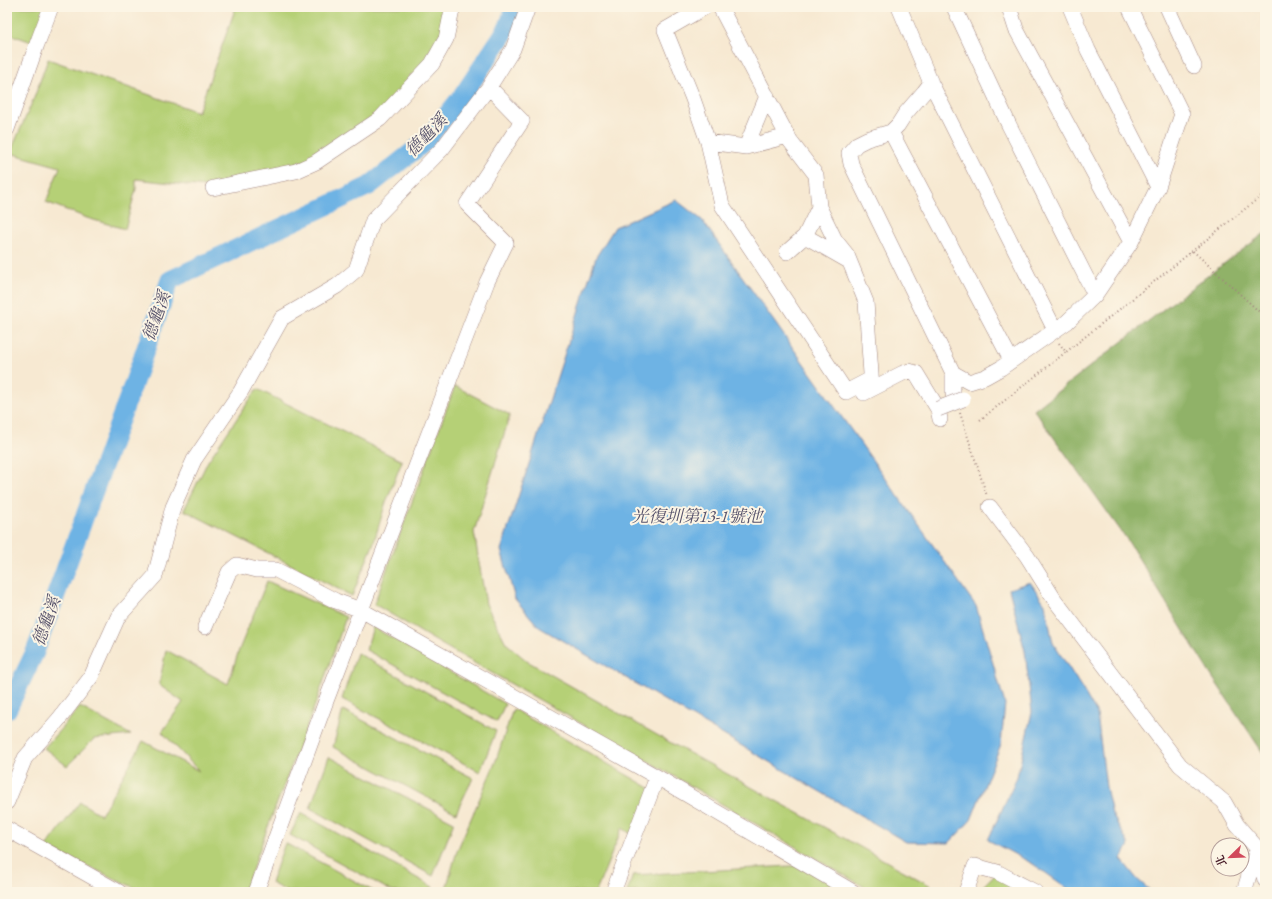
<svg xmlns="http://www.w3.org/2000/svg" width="1272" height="899" font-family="'EB Garamond','Noto Serif TC',serif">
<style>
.green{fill:#b5d076;stroke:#807850}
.forest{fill:#90b267;stroke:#6d6849}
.water{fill:#6eb3e4;stroke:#5c6988}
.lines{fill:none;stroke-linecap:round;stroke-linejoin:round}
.river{stroke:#6eb3e4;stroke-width:19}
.minor-casing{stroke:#a0847e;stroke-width:16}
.path{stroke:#a0847e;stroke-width:2;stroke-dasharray:1 3;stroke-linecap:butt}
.minor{stroke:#fff;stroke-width:15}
.minor-bridge-casing{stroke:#a0847e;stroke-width:16;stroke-linecap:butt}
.minor-bridge{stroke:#fff;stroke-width:15}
.labels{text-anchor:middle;stroke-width:4;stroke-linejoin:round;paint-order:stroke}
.water-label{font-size:17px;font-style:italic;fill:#57536c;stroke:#fcf5e5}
</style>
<rect width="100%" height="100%" fill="#fcf5e5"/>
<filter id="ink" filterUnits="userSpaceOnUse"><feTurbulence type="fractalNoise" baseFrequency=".025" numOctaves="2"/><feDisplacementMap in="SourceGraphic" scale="8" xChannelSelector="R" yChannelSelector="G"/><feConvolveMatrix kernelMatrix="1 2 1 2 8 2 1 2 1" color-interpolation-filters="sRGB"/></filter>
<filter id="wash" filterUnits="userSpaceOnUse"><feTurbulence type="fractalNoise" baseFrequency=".012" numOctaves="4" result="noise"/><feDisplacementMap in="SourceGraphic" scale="16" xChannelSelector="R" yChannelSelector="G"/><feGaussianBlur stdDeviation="0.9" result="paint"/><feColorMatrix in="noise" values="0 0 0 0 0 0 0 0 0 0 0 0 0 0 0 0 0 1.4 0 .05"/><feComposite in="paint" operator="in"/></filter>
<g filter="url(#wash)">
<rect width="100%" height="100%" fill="#f7e9d2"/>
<path class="green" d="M 7,7 L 51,7 L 37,44 L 7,33 Z
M 236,7 L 451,7 L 446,39 L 380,119 L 323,157 L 213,188 L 136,179 L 136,189 L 125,229 L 87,218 L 46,202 L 60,167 L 10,153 L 34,98 L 48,59 L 198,112 Z
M 455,386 L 510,415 L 474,532 L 486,604 L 506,643 L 527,661 L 671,743 L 942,892 L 873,892 L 660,768 L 439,643 L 374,604 Z
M 257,389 L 402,461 L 385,505 L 373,545 L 352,596 L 184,510 L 208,461 Z
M 267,581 L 346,617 L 318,697 L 269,824 L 244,892 L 144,892 L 46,847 L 80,802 L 101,815 L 143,741 L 199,771 L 162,732 L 183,702 L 159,685 L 166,650 L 228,684 L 239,650 Z
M 373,627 L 505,704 L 497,722 L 366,650 Z
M 357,653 L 496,731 L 480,772 L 342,699 Z
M 80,707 L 131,735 L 94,739 L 67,766 L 44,748 Z
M 513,709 L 653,790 L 636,837 L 622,828 L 596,892 L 445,892 L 457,851 L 495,763 Z
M 343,710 L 473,778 L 456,813 L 333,747 Z
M 329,757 L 454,822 L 433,876 L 310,808 Z
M 301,813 L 433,887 L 430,892 L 393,892 L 290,835 Z
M 285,843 L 375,892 L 288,892 L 271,883 Z
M 807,865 L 853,892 L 627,892 L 633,875 Z
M 997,872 L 1035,892 L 979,892 L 980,889 Z"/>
<path class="forest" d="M 1265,233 L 1265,756 L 1209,672 L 1126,538 L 1034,410 L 1174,301 Z"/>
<path class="water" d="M 676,200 L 702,220 L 976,606 L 1005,704 L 1001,744 L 971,820 L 949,843 L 906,842 L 539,627 L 515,599 L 501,550 L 596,257 L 615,227 Z
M 1030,582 L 1045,604 L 1053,643 L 1080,685 L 1097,714 L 1106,787 L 1112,814 L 1129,845 L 1121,859 L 1137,879 L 1152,892 L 1073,892 L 1033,864 L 988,840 L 1017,777 L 1032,712 L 1025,651 L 1009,589 Z"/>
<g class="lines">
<path class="river" d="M 7,710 L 35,652 L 134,382 L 170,280 L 369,186 L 425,142 L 463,95 L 508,27 L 515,7"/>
</g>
</g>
<g filter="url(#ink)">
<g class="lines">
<defs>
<path id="minor" d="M 705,7 L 665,30 L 693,99 L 708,142 L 722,205 L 846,392 L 871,379
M 720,7 L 790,141 L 816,175 L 819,207 L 835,240 L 847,255 L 866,302 L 872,388
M 899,7 L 931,83 L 1055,330
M 954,7 L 1009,125 L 1095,295
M 1009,7 L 1016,29 L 1131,242
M 1070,7 L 1088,50 L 1158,187
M 1167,7 L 1194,66
M 931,83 L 924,92 L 905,114 L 898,125 L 891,132 L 867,139 L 857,144 L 849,153 L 851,164 L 953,373 L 953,394
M 7,129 L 37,44 L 51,7
M 891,132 L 1011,360
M 708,142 L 746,147 L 767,96
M 746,147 L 788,136
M 213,188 L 296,171 L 316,162 L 380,119 L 432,64 L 446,39 L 452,10 L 451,7
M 805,236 L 847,260
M 787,252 L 805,236 L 819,207
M 953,373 L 969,382 L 985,377 L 1001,368 L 1067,322 L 1095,295 L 1131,242 L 1158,187 L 1182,114 L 1129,7
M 864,393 L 903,373 L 909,371 L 916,373 L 938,409 L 940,419
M 990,507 L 1027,556 L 1054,599 L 1180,765 L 1224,802 L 1237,825 L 1257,848 L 1265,880
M 205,627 L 229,572 L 237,565 L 257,570 L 276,570 L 336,601 L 361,610 L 657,777 L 853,892
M 7,802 L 25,758 L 59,719 L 91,677 L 118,617 L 155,576 L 173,507 L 194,460 L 241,391 L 282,318 L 337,286 L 356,270 L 373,220 L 442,149 L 489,87 L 513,49 L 528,7
M 7,829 L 119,892
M 256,892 L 326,701 L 487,282 L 506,243 L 467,204 L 522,121 L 489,87
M 613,892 L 657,777
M 966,892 L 975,866 L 997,872 L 1035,892
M 1244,892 L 1257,849"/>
</defs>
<use href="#minor" class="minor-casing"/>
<path class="path" d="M 1193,251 L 1265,317
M 1059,343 L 1066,352 L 1265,193
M 960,413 L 987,496
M 980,420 L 1066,352"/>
<use href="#minor" class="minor"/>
<defs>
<path id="minor-bridge" d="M 938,409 L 963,399"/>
</defs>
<use href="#minor-bridge" class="minor-bridge-casing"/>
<use href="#minor-bridge" class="minor-bridge"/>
</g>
</g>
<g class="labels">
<g class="water-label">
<text transform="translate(426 135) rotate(-46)" y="6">德龜溪</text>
<text transform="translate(156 316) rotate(-70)" y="6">德龜溪</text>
<text x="697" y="522">光復圳第13-1號池</text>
<text transform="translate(46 621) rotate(-70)" y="6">德龜溪</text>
</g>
</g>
<rect width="1272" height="899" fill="none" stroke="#fcf5e5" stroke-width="24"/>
<g transform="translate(1230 857) rotate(247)"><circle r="19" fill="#fcf5e5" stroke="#b59f9b"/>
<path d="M0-3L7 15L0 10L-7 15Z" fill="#d1495b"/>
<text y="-6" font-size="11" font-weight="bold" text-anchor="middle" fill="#4a1f2b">北</text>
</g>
</svg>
